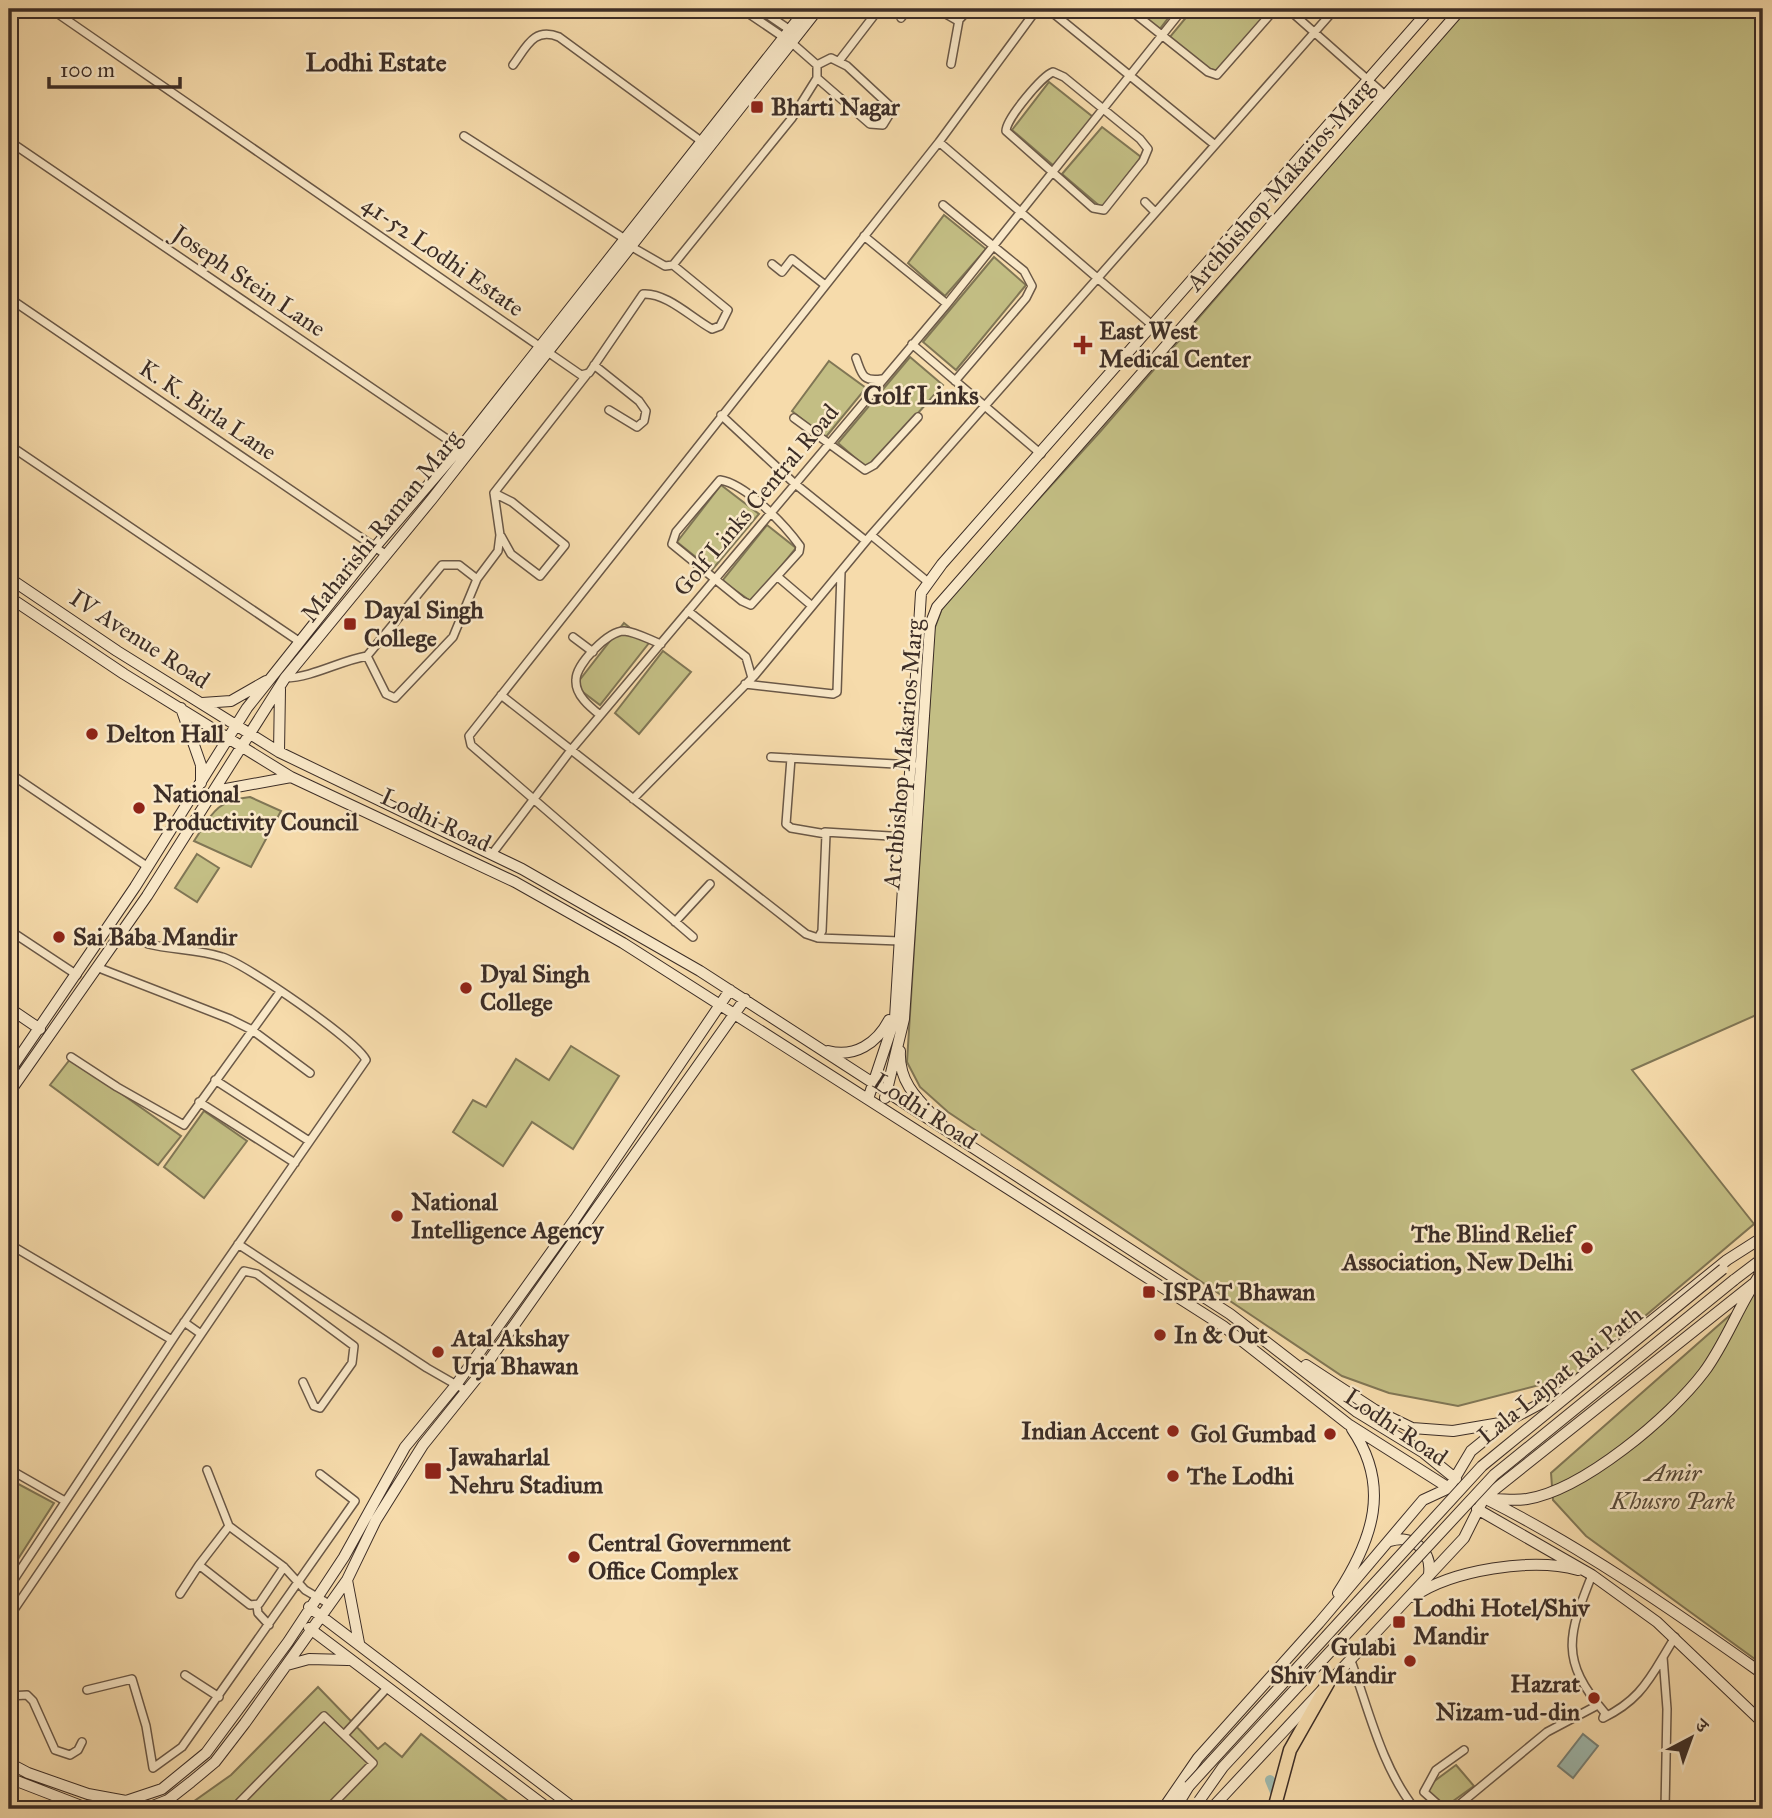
<svg xmlns="http://www.w3.org/2000/svg" width="1772" height="1818" font-family="'IM FELL Great Primer','Noto Serif Devanagari',serif">
<style>
.green{fill:#c3be84;stroke:#807655;stroke-width:2}
.water{fill:#9ebab0;stroke:#778279;stroke-width:2}
.lines{fill:none;stroke-linecap:round;stroke-linejoin:round}
.canal{stroke:#9ebab0;stroke-width:10}
.street-casing{stroke:#6a5847;stroke-width:10}
.secondary-casing{stroke:#3c2d26;stroke-width:12}
.highway-casing{stroke:#3c2d26;stroke-width:15}
.street{stroke:#f9e8c8;stroke-width:7}
.secondary{stroke:#f9e8c8;stroke-width:10}
.highway{stroke:#f6dbab;stroke-width:12}
.secondary-bridge-casing{stroke:#3c2d26;stroke-width:12;stroke-linecap:butt}
.secondary-bridge{stroke:#f9e8c8;stroke-width:10}
.poi-dot{fill:#8f2418;stroke:#f9e8c8;stroke-width:2.5}
.labels{text-anchor:middle;stroke-width:5;stroke-linejoin:round;paint-order:stroke}
.poi-label{font-size:24px;font-weight:bold;fill:#3c2d26;stroke:#f9e8c8;text-anchor:start}
.street-label{font-size:24px;fill:#3c2d26;stroke:#f9e8c8}
.park-label{font-size:24px;font-style:italic;fill:#574a39;stroke:#f9e8c8}
.neighbourhood-label{font-size:26px;font-weight:bold;fill:#3c2d26;stroke:#f9e8c8}
</style>
<rect width="100%" height="100%" fill="#f6dbab"/>
<filter id="stains"><feTurbulence type="fractalNoise" baseFrequency=".00286" numOctaves="4"/><feColorMatrix values="0 0 0 0 .2 0 0 0 0 .09 0 0 0 0 .02 0 0 0 .5 -.17"/></filter>
<radialGradient id="worn" r=".72"><stop offset=".6" stop-color="#630" stop-opacity="0"/><stop offset="1" stop-color="#630" stop-opacity=".3"/></radialGradient>
<path class="green" d="M 1135,9 L 1175,9 L 1159,30 Z
M 1193,9 L 1272,9 L 1215,76 L 1169,38 Z
M 1466,9 L 1763,9 L 1763,1012 L 1632,1070 L 1754,1224 L 1574,1376 L 1458,1406 L 1389,1393 L 1342,1376 L 948,1112 L 920,1087 L 907,1062 L 934,630 L 944,603 L 1099,433 Z
M 1049,82 L 1093,117 L 1054,166 L 1012,130 Z
M 1102,127 L 1141,157 L 1102,208 L 1062,174 Z
M 944,215 L 986,249 L 945,296 L 908,263 Z
M 994,257 L 1026,285 L 956,370 L 923,342 Z
M 910,357 L 943,385 L 868,469 L 838,443 Z
M 829,361 L 866,388 L 825,438 L 792,411 Z
M 721,485 L 759,514 L 712,570 L 677,542 Z
M 767,525 L 796,548 L 752,602 L 722,581 Z
M 624,623 L 649,643 L 600,705 L 575,686 Z
M 663,651 L 691,672 L 639,734 L 615,713 Z
M 250,797 L 281,811 L 251,867 L 194,841 C 212,814 215,801 250,797 Z
M 197,854 L 219,868 L 197,902 L 175,888 Z
M 571,1046 L 619,1076 L 573,1149 L 532,1122 L 503,1166 L 453,1132 L 473,1100 L 486,1107 L 516,1059 L 549,1080 Z
M 71,1058 L 181,1136 L 158,1165 L 50,1085 Z
M 204,1111 L 247,1141 L 204,1198 L 164,1167 Z
M 1763,1286 L 1763,1665 L 1586,1536 L 1553,1500 L 1551,1473 Z
M 9,1479 L 54,1503 L 9,1573 Z
M 318,1687 L 378,1749 L 385,1743 L 402,1757 L 421,1734 L 518,1809 L 183,1809 L 231,1775 Z
M 1456,1765 L 1474,1786 L 1442,1809 L 1425,1788 Z"/>
<path class="water" d="M 1583,1734 L 1598,1746 L 1573,1778 L 1558,1766 Z"/>
<g class="lines">
<path class="canal" d="M 1270,1780 L 1282,1809"/>
<defs>
<path id="street" d="M 51,9 L 581,375 L 589,373 L 643,294 C 666,292 693,319 712,329 L 720,326 L 728,310 L 673,265
M 742,9 L 792,43 L 817,65
M 759,9 L 790,30
M 937,9 L 958,21 L 969,9
M 1048,9 L 1215,145
M 1129,9 L 1208,72 L 1217,75 L 1275,9
M 1288,9 L 1385,95
M 901,18 L 908,9
M 831,58 L 847,66 L 890,106 L 891,112 L 883,125 L 870,124 L 817,78 L 817,65 Z
M 839,61 L 879,9
M 951,64 L 959,20
M 513,65 C 527,46 534,27 559,37 L 701,141
M 1053,72 L 1064,77 L 1140,139 L 1148,149 L 1143,161 L 1104,210 L 1093,208 L 1006,131 C 1006,119 1042,76 1053,72 Z
M 464,136 L 625,239
M 9,141 L 463,450
M 939,142 L 1152,325
M 1145,202 L 1155,212
M 943,205 L 1024,271 L 1032,286 L 1026,298 L 955,381
M 864,236 L 947,304
M 632,247 L 665,266 L 673,265 L 792,118 L 817,78
M 772,264 L 782,272 L 792,259 L 825,285
M 9,298 L 385,554
M 912,344 L 1041,454
M 856,358 C 862,374 862,382 882,379
M 594,365 L 639,401 L 646,411 L 644,421 L 637,427 L 609,410
M 721,415 L 794,483 L 866,541
M 794,418 L 865,470 L 874,465 L 918,417
M 9,445 L 300,642
M 720,480 C 746,484 785,525 800,546 L 799,552 L 751,605 L 742,601 L 672,544 L 676,532 Z
M 494,493 L 512,502 L 565,545 L 540,576 L 511,554 L 501,536
M 871,535 L 928,582
M 778,577 L 812,606
M 477,579 L 459,565 L 442,565 L 367,656 L 386,694 L 395,698 L 453,637 L 477,579 L 498,551 L 500,535 L 494,493 L 588,373
M 688,611 L 746,657 L 752,678
M 573,637 L 593,652
M 285,678 C 314,677 339,661 367,656
M 745,684 L 833,694 L 837,692 L 841,572
M 501,695 L 806,934 L 818,938 L 822,931 L 826,834 L 791,828 L 786,824 L 791,758
M 600,715 C 590,707 575,695 576,680 C 576,664 608,631 624,631 C 636,632 650,640 661,644
M 771,757 L 913,765
M 9,773 L 148,867
M 633,799 L 755,675 L 871,535 L 1335,9
M 825,832 L 906,837
M 492,854 L 571,750 L 947,304 L 1183,9
M 675,922 L 710,884
M 9,930 L 77,975
M 693,937 L 471,745 L 469,736 L 939,142 L 1037,9
M 818,938 L 900,941
M 99,968 L 230,1019 L 252,1030 L 310,1073
M 71,1057 L 117,1087 L 184,1125 L 280,992
M 215,1080 L 309,1141
M 199,1102 L 295,1163
M 9,1244 L 172,1340
M 238,1244 L 427,1368 L 467,1391
M 184,1322 L 201,1334
M 9,1469 L 65,1501
M 207,1470 L 229,1526 L 284,1567 L 305,1590 L 329,1604
M 229,1526 L 199,1565 L 250,1605 L 259,1604 L 284,1567
M 1592,1575 C 1568,1635 1559,1660 1605,1713 L 1603,1718 C 1634,1703 1646,1686 1663,1657
M 9,1587 L 176,1334 L 366,1060 C 357,1041 245,963 222,957 C 198,949 172,950 148,944
M 180,1594 L 199,1565
M 257,1606 L 258,1613 L 269,1625
M 9,1617 L 244,1271 L 257,1274 L 354,1346 L 352,1363 L 320,1408 L 314,1406 L 303,1382
M 1350,1658 C 1369,1710 1381,1766 1415,1809
M 185,1675 L 219,1697
M 87,1690 L 132,1679 L 146,1726 L 153,1768 L 182,1747 L 355,1501 L 320,1474
M 9,1696 L 27,1695 L 33,1701 L 55,1750 L 70,1755 L 78,1750 L 82,1742
M 344,1735 L 387,1688
M 233,1809 L 324,1716 L 373,1763 L 328,1809
M 1443,1809 L 1424,1792 L 1436,1770 L 1464,1750
M 1454,1809 L 1547,1732 L 1598,1705
M 1665,1809 L 1667,1709 L 1663,1657 L 1675,1637"/>
<path id="secondary" d="M 9,578 L 117,651 L 279,752 L 522,869 L 700,971 L 1230,1314 L 1357,1412 L 1424,1453 L 1456,1479
M 9,597 L 124,674 L 291,777 L 515,882 L 623,943 L 1223,1326 L 1348,1424 L 1449,1488
M 202,703 L 231,701 L 266,681
M 181,708 L 201,765 L 201,783
M 279,752 L 280,689
M 215,791 L 291,777
M 9,1008 L 40,1029
M 828,1051 C 855,1058 877,1043 889,1020
M 900,1051 C 898,1085 922,1103 943,1126
M 9,1072 L 135,887 L 247,708 L 375,547 L 460,448 L 806,9
M 9,1093 L 147,896 L 285,678 L 432,499 L 818,9
M 885,1098 L 904,1019 L 930,625 L 937,607 L 1461,9
M 868,1099 L 895,1018 L 921,593 L 942,564 L 1430,9
M 1734,1280 L 1763,1258
M 1306,1365 L 1375,1410 L 1412,1428 L 1453,1431 L 1506,1422 L 1564,1391 L 1727,1260 L 1763,1237
M 1484,1498 C 1498,1499 1513,1501 1527,1499 C 1583,1490 1670,1417 1704,1372 C 1727,1341 1740,1302 1763,1270
M 1488,1500 C 1585,1549 1674,1611 1763,1674
M 1477,1509 L 1592,1575 L 1657,1622 L 1763,1723
M 1390,1541 C 1412,1534 1432,1550 1429,1574
M 347,1580 L 359,1643
M 1338,1593 C 1373,1539 1391,1486 1352,1429
M 1413,1597 C 1451,1570 1533,1557 1578,1570
M 309,1607 L 575,1809
M 309,1628 L 549,1809
M 287,1665 L 309,1659 L 348,1660
M 9,1763 L 28,1773 L 88,1794 L 126,1801 L 162,1789 L 206,1753 L 288,1642 L 344,1557 L 405,1447 L 456,1385 L 575,1219 L 730,990
M 9,1778 L 84,1807 L 101,1809
M 145,1809 L 168,1800 L 191,1782 L 215,1762 L 245,1723 L 347,1580 L 376,1520 L 423,1445 L 476,1379 L 745,999
M 1163,1809 L 1198,1758 L 1319,1623 L 1423,1500 L 1449,1488 L 1471,1451 L 1503,1425
M 1175,1809 L 1189,1786
M 1211,1809 L 1464,1538 L 1484,1498 L 1753,1284"/>
<path id="highway" d="M 1274,1809 L 1290,1750 L 1328,1683"/>
</defs>
<use href="#street" class="street-casing"/>
<use href="#secondary" class="secondary-casing"/>
<use href="#highway" class="highway-casing"/>
<use href="#street" class="street"/>
<use href="#secondary" class="secondary"/>
<use href="#highway" class="highway"/>
<defs>
<path id="secondary-bridge" d="M 1189,1786 L 1482,1466 L 1723,1269
M 1199,1801 L 1223,1767 L 1494,1475 L 1734,1280"/>
</defs>
<use href="#secondary-bridge" class="secondary-bridge-casing"/>
<use href="#secondary-bridge" class="secondary-bridge"/>
</g>
<g class="poi-dot">
<rect x="750" y="100" width="14" height="14" rx="3.5"/>
<path d="M1079.5 334.5h7v7h7v7h-7v7h-7v-7h-7v-7h7z"/>
<rect x="343" y="617" width="14" height="14" rx="3.5"/>
<circle cx="92" cy="734" r="7"/>
<circle cx="139" cy="808" r="7"/>
<circle cx="59" cy="937" r="7"/>
<circle cx="466" cy="988" r="7"/>
<circle cx="397" cy="1216" r="7"/>
<circle cx="1587" cy="1248" r="7"/>
<rect x="1142" y="1285" width="14" height="14" rx="3.5"/>
<circle cx="1160" cy="1335" r="7"/>
<circle cx="438" cy="1352" r="7"/>
<circle cx="1173" cy="1431" r="7"/>
<circle cx="1330" cy="1434" r="7"/>
<rect x="424" y="1462" width="18" height="18" rx="3.5"/>
<circle cx="1173" cy="1476" r="7"/>
<circle cx="574" cy="1557" r="7"/>
<rect x="1392" y="1615" width="14" height="14" rx="3.5"/>
<circle cx="1410" cy="1661" r="7"/>
<circle cx="1594" cy="1698" r="7"/>
</g>
<g class="labels">
<g class="poi-label">
<text x="771" y="115">Bharti Nagar</text>
<text x="1099" y="339">East West<tspan x="1099" dy="28">Medical Center</tspan></text>
<text x="364" y="618">Dayal Singh<tspan x="364" dy="28">College</tspan></text>
<text x="106" y="742">Delton Hall</text>
<text x="153" y="802">National<tspan x="153" dy="28">Productivity Council</tspan></text>
<text x="73" y="945">Sai Baba Mandir</text>
<text x="480" y="982">Dyal Singh<tspan x="480" dy="28">College</tspan></text>
<text x="411" y="1210">National<tspan x="411" dy="28">Intelligence Agency</tspan></text>
<text x="1573" y="1242" text-anchor="end">The Blind Relief<tspan x="1573" dy="28">Association, New Delhi</tspan></text>
<text x="1163" y="1300">ISPAT Bhawan</text>
<text x="1174" y="1343">In &amp; Out</text>
<text x="452" y="1346">Atal Akshay<tspan x="452" dy="28">Urja Bhawan</tspan></text>
<text x="1159" y="1439" text-anchor="end">Indian Accent</text>
<text x="1316" y="1442" text-anchor="end">Gol Gumbad</text>
<text x="449" y="1465">Jawaharlal<tspan x="449" dy="28">Nehru Stadium</tspan></text>
<text x="1187" y="1484">The Lodhi</text>
<text x="588" y="1551">Central Government<tspan x="588" dy="28">Office Complex</tspan></text>
<text x="1413" y="1616">Lodhi Hotel/Shiv<tspan x="1413" dy="28">Mandir</tspan></text>
<text x="1396" y="1655" text-anchor="end">Gulabi<tspan x="1396" dy="28">Shiv Mandir</tspan></text>
<text x="1580" y="1692" text-anchor="end">Hazrat<tspan x="1580" dy="28">Nizam-ud-din</tspan></text>
</g>
<g class="street-label">
<text transform="translate(1280 185) rotate(-49)" y="8">Archbishop Makarios Marg</text>
<text transform="translate(443 256) rotate(35)" y="8">41-52 Lodhi Estate</text>
<text transform="translate(249 281) rotate(34)" y="8">Joseph Stein Lane</text>
<text transform="translate(208 410) rotate(34)" y="8">K. K. Birla Lane</text>
<text transform="translate(756 500) rotate(-50)" y="8">Golf Links Central Road</text>
<text transform="translate(381 526) rotate(-51)" y="8">Maharishi Raman Marg</text>
<text transform="translate(140 639) rotate(33)" y="8">IV Avenue Road</text>
<text transform="translate(903 754) rotate(-85)" y="8">Archbishop Makarios Marg</text>
<text transform="translate(436 820) rotate(25)" y="8">Lodhi Road</text>
<text transform="translate(925 1111) rotate(33)" y="8">Lodhi Road</text>
<text transform="translate(1560 1375) rotate(-39)" y="8">Lala Lajpat Rai Path</text>
<text transform="translate(1396 1427) rotate(34)" y="8">Lodhi Road</text>
</g>
<g class="park-label">
<text x="1673" y="1481">Amir<tspan x="1673" dy="28">Khusro Park</tspan></text>
</g>
<g class="neighbourhood-label">
<text x="376" y="71">Lodhi Estate</text>
<text x="921" y="404">Golf Links</text>
</g>
</g>
<rect width="1772" height="1818" fill="none" stroke="#f6dbab" stroke-width="35"/>
<rect x="10" y="10" width="1751" height="1797" fill="none" stroke="#3c2d26" stroke-width="3.5"/>
<rect x="18" y="18" width="1737" height="1783" fill="none" stroke="#3c2d26" stroke-width="2"/>
<g transform="translate(1691 1738) rotate(41)" stroke="#f9e8c8" stroke-width="5" paint-order="stroke">
<path d="M0-5L12 26L0 18L-12 26Z" fill="#3c2d26"/>
<text y="-10" font-size="19" font-weight="bold" text-anchor="middle" fill="#3c2d26">उ</text>
</g>
<path d="M49 77v10h131v-10" fill="none" stroke="#3c2d26" stroke-width="3.5"/>
<text x="60" y="77" font-size="21" fill="#3c2d26" stroke="#f9e8c8" stroke-width="5" paint-order="stroke">100 m</text>
<rect width="100%" height="100%" filter="url(#stains)"/>
<rect width="100%" height="100%" fill="url(#worn)"/>
</svg>
